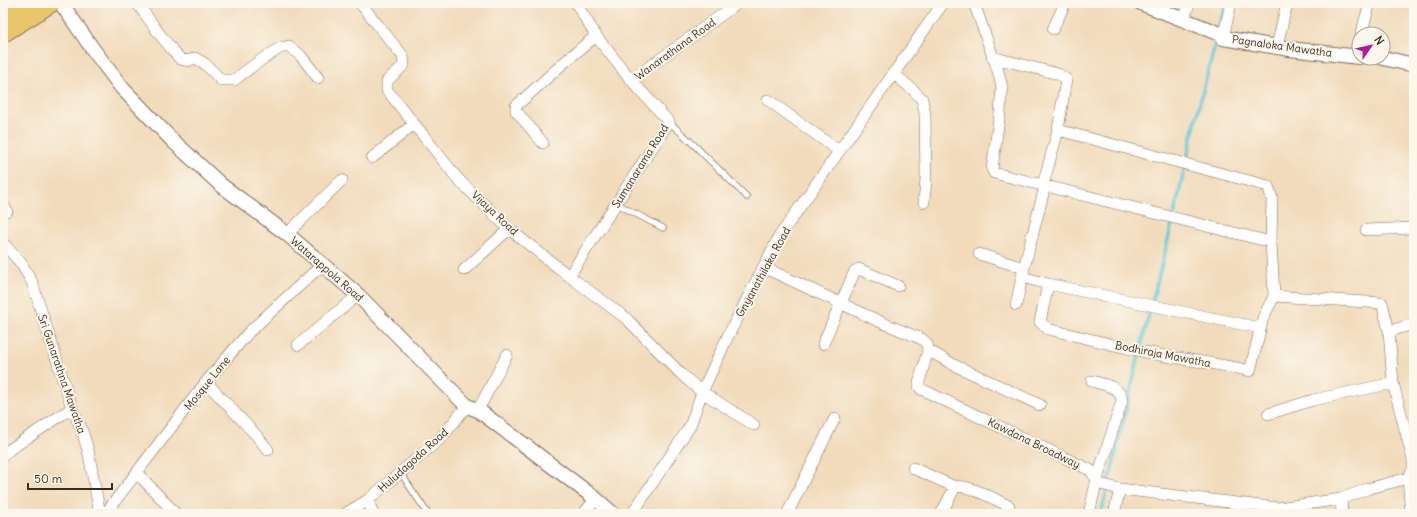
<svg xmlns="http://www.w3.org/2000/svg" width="1417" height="517" font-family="Delius,sans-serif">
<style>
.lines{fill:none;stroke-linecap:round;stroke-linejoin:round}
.stream{stroke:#5cc6d7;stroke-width:3.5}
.service-casing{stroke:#7b6855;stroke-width:7}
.minor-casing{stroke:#7b6855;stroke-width:12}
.tertiary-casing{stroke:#7b6855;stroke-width:16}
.trunk-casing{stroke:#7b6855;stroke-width:20}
.service{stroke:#fff;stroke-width:5.5}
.minor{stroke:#fff;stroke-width:11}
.tertiary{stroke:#fff;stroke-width:14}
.trunk{stroke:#e9c769;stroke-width:18}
.labels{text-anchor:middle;stroke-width:4;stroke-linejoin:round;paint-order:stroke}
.street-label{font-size:11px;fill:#3b2a1e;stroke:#fbf7ec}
</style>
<rect width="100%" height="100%" fill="#fbf7ec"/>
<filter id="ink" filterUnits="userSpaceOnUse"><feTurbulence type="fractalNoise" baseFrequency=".025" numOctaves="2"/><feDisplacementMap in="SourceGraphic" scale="8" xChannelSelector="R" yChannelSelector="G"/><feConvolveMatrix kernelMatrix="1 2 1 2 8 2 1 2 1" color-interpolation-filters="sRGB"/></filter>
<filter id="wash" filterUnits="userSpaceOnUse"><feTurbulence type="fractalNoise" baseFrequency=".012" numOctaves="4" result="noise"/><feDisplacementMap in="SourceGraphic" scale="16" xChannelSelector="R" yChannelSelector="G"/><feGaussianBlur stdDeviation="0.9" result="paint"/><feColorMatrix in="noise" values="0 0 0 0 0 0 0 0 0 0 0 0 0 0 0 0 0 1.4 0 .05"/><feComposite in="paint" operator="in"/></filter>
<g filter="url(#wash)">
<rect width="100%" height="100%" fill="#f2dbbb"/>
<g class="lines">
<path class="stream" d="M 1218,31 L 1225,6
M 1101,514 L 1144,334 L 1171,228 L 1199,106 L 1217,37"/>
</g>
</g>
<g filter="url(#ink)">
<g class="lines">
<defs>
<path id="service" d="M 669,122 L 690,141 L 747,197
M 617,204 L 663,228
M 400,472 L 428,514"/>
<path id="minor" d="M 137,3 L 161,36 L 180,59 L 188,61 L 195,58 L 204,63 L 221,80 L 234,80 L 261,60 L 280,48 L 289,46 L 301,56 L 318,78
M 360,3 L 403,56 L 404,65 L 387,81 L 387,90 L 458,179 L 509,229 L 569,276 L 627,319 L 681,374 L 702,392 L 754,425
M 974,3 L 998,71 L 1002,87 L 1000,112 L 992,169 L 994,173 L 1271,242
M 1184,21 L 1189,3
M 1053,29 L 1065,3
M 1361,34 L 1370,3
M 1223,38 L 1231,3
M 1277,46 L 1287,3
M 992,57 L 1058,74 L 1066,79 L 1058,130 L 1043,185 L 1043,194 L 1024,268 L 1016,305
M 1354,57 L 1359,40
M 893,73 L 912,89 L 922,99 L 925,114 L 926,179 L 924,202
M 631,80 L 738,3
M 768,100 L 839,151
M 1058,130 L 1268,186 L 1272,198 L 1271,242 L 1274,296
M 543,143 L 516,111 L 516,106 L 568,59 L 596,36
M 372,158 L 414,124
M 3,205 L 7,211
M 1366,230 L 1414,228
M 287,234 L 342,180
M 3,243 L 21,263 L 32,282 L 72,408 L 81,428 L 88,450 L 100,514
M 979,254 L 1024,268
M 763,267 L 883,323 L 922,339 L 927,344 L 928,350 L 919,382 L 919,386 L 921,389 L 1090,470 L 1100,484 L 1120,489 L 1278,508 L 1341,499 L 1367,489 L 1408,478 L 1413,470 L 1413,460 L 1393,383 L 1389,331 L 1382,303 L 1274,296
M 464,270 L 509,229
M 569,276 L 669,122 L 631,80 L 596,36 L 576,3
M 1022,277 L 1048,284 L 1260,328
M 1048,284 L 1040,322 L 1048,329 C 1082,337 1116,346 1150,353 C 1183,360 1217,363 1250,371 L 1263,318 L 1274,296
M 1389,331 L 1414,324
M 823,344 L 855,271 L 859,269 L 898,286
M 298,345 L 358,295
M 928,350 L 954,365 L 1040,405
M 206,382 L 256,435 L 268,450
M 478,410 L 507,355
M 1268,414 L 1313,400 L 1393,383
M 3,456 L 9,450 L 72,408
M 913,468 L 955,487
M 137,473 L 176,514
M 1408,478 L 1411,514
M 1341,499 L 1342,514
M 105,514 L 206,382 L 249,332 L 323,264
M 345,514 L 368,500
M 373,514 L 368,500 L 441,438 L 467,406
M 583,514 L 596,499
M 632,514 L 690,426 L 702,392 L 728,336 L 779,237 L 943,3
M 787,514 L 835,418
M 941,514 L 955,487 C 967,483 996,500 1009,506
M 1089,514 L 1097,479 L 1122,401 C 1121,386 1104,385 1092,381
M 1114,514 L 1120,489"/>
<path id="tertiary" d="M 61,3 L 92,48 L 122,88 L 173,141 L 221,185 L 287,234 L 358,295 L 467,406 L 478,410 L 596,499 L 613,514
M 1141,3 L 1220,34 L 1223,38 L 1290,49 L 1359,57
M 1383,58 L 1414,65"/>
<path id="trunk" d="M 3,15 L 23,3
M 3,33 L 51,3"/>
</defs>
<use href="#service" class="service-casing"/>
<use href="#minor" class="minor-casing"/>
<use href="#tertiary" class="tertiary-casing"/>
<use href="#trunk" class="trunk-casing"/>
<use href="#service" class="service"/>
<use href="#minor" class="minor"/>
<use href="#tertiary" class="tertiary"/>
<use href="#trunk" class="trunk"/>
</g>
</g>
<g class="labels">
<g class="street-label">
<text transform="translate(1282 46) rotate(8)" y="4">Pagnaloka Mawatha</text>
<text transform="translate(675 49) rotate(-36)" y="4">Wanarathana Road</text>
<text transform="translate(640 166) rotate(-58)" y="4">Sumanarama Road</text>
<text transform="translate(495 213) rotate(43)" y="4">Vijaya Road</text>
<text transform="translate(327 269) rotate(41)" y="4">Watarappola Road</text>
<text transform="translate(763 272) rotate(-61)" y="4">Gnyanathilaka Road</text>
<text transform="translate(1163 354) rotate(11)" y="4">Bodhiraja Mawatha</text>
<text transform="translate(62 374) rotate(71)" y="4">Sri Gunarathna Mawatha</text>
<text transform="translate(207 383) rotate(-51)" y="4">Mosque Lane</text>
<text transform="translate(1034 443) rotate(26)" y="4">Kawdana Broadway</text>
<text transform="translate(413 460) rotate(-42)" y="4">Huludagoda Road</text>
</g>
</g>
<rect width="1417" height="517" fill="none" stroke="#fbf7ec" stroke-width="16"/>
<g transform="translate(1371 46) rotate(56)"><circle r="19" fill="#fbf7ec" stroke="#aea59a"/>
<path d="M0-3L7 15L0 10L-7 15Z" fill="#b5179e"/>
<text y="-6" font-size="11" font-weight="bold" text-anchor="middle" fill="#3b2a1e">N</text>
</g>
<path d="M28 483v6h84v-6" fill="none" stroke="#3b2a1e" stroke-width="2"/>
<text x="34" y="483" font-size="12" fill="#3b2a1e" stroke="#fbf7ec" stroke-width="3" paint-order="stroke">50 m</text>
</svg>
